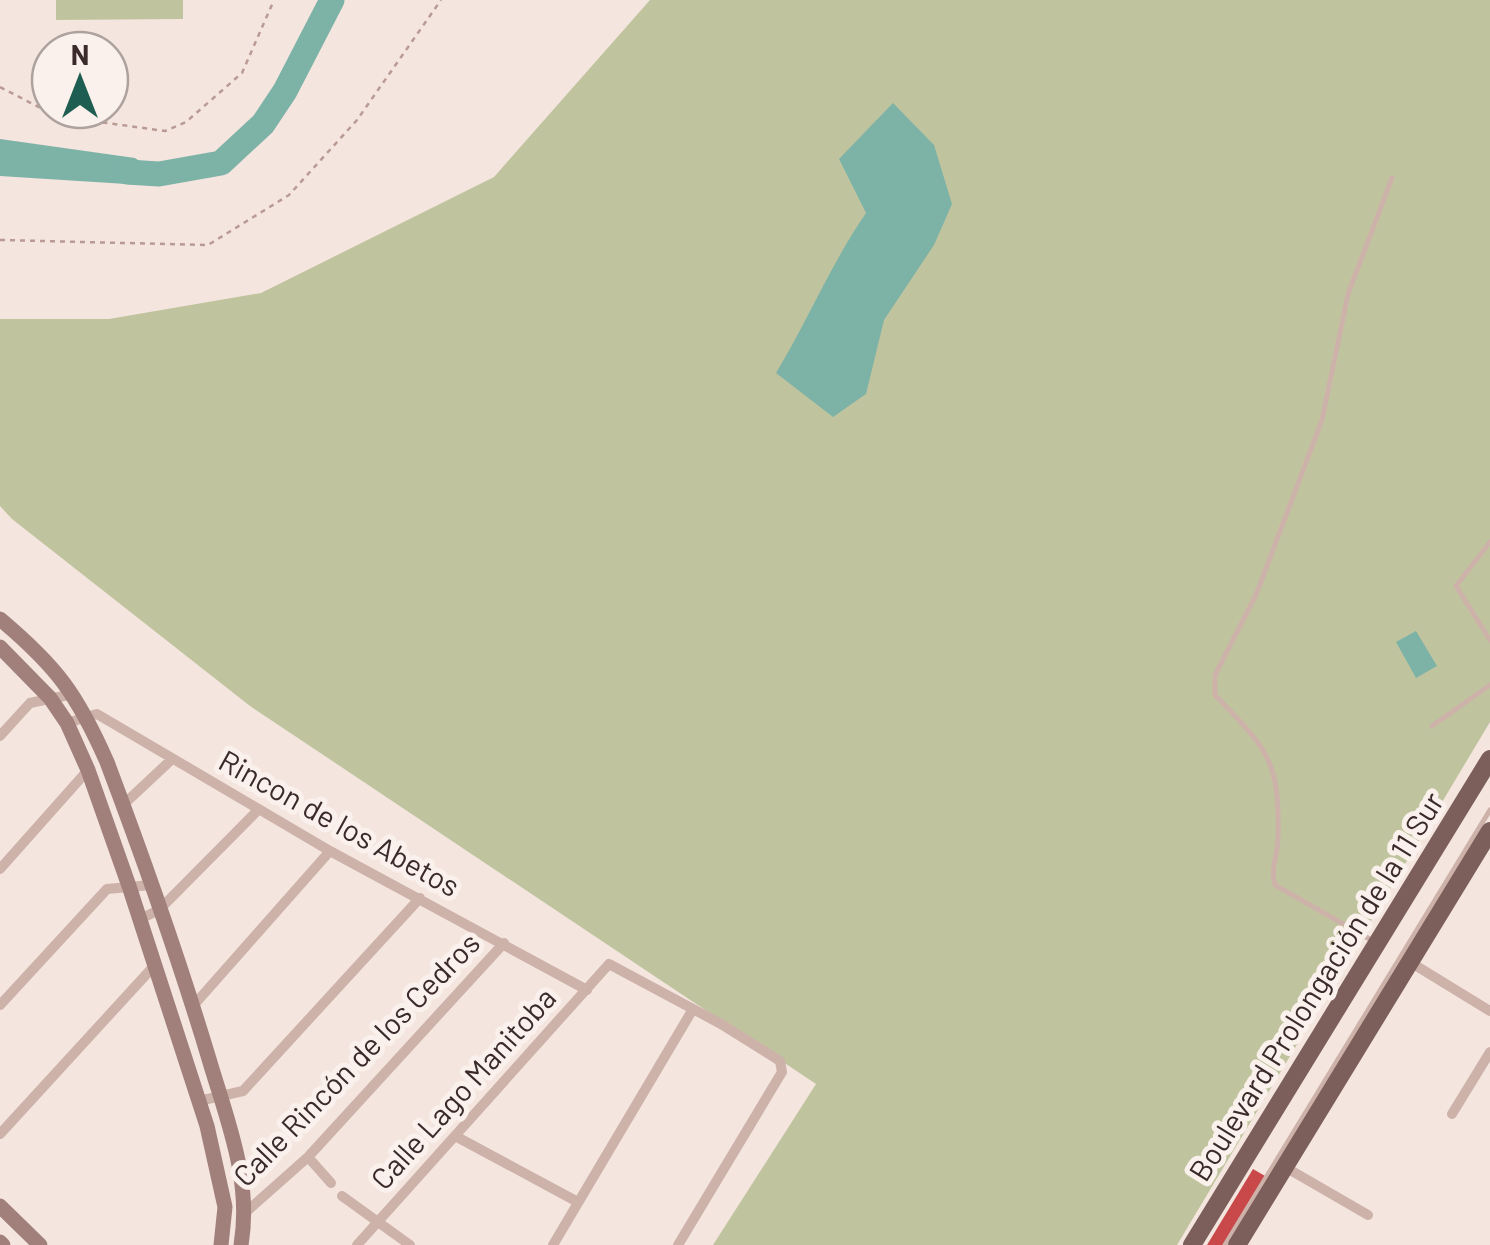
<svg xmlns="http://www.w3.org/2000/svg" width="1490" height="1245" font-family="Barlow,sans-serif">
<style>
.green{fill:#c0c49e}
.water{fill:#7db2a7}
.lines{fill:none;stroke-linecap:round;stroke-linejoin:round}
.river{stroke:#7db2a7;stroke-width:25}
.building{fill:#c94849}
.path{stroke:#b99b94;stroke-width:2.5;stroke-dasharray:5 5;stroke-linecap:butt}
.lane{stroke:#cdb2aa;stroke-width:5}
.street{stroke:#cdb2aa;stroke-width:10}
.secondary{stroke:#a1807c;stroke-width:15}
.primary{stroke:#7c5e5b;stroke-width:18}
.labels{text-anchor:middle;stroke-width:10;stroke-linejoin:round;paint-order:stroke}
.street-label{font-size:30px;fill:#3a2b2a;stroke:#fbf1ec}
</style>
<rect width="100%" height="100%" fill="#f4e5df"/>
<path class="green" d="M 56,0 L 183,0 L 183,19 L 56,20 Z
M 650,0 L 1490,0 L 1490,722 L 1177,1245 L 713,1245 L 816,1084 L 250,706 L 12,519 L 0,506 L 0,319 L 109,319 L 261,293 L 494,177 Z"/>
<path class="water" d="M 893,103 L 934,145 L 952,204 L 934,245 L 884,320 L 866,394 L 833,417 L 776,373 C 808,320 831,264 866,213 L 839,159 Z
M 0,139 L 135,158 L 159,174 L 142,185 L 0,176 Z
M 1416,631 L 1437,666 L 1416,678 L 1396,642 Z"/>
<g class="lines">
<path class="river" d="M 127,172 L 159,174 L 221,163 L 263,124 L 285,91 L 332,0"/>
</g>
<path class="building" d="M 1253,1169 L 1265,1176 L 1223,1245 L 1207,1245 Z"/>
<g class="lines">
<path class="path" d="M 0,87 L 56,116 L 165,131 L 186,122 L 242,73 L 274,0
M 0,240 L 208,245 L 289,195 L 357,120 L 441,0"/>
<path class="lane" d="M 1490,542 L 1456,586 L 1490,640
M 1432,726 L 1490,685
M 1373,941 L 1275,885 C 1270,870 1278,854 1278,839 C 1280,760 1268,750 1215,695 L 1215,675 L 1256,595 L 1322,420 L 1348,294 L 1392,178
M 1225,1245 L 1490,810"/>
<path class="street" d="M 67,723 L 97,714 L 330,851 L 587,990
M 0,736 L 30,703 L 73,694
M 123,805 L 171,760
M 0,869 L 88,770
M 140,919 L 159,910 L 259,809
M 1410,962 L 1490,1011
M 0,1005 L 107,889 L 151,885
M 193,1006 L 330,851
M 199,1101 L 243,1091 L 420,898
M 1452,1114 L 1490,1052
M 0,1134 L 154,966
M 457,1137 L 576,1201
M 308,1157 L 331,1183
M 1285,1167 L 1368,1215
M 342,1196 L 410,1245
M 246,1212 L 308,1157 L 504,943
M 357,1245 L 609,964 L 721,1024 L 780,1061 L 782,1072 L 678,1245
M 553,1245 L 693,1009"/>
<path class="secondary" d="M 0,619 C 57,667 77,694 107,762 C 144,860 179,959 209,1059 C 227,1120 252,1180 241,1245
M 0,647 L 50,698 L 67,723 L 88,770 L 129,886 L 207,1126 L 225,1207 L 221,1245
M 0,1206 L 40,1245
M 0,1242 L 3,1245"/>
<path class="primary" d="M 1192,1245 L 1490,759
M 1237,1245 L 1490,831"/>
</g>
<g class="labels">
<g class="street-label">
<text transform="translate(339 824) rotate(29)" y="10">Rincon de los Abetos</text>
<text transform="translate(1317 987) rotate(-58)" y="10">Boulevard Prolongación de la 11 Sur</text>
<text transform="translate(357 1060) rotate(-46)" y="10">Calle Rincón de los Cedros</text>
<text transform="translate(464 1089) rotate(-48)" y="10">Calle Lago Manitoba</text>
</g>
</g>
<g transform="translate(80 80)"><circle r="48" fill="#fbf1ec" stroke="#aea29e" stroke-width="2.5"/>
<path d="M0-8L18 38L0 25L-18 38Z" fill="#1e5d52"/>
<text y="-15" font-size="28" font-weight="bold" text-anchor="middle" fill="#3a2b2a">N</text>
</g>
</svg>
